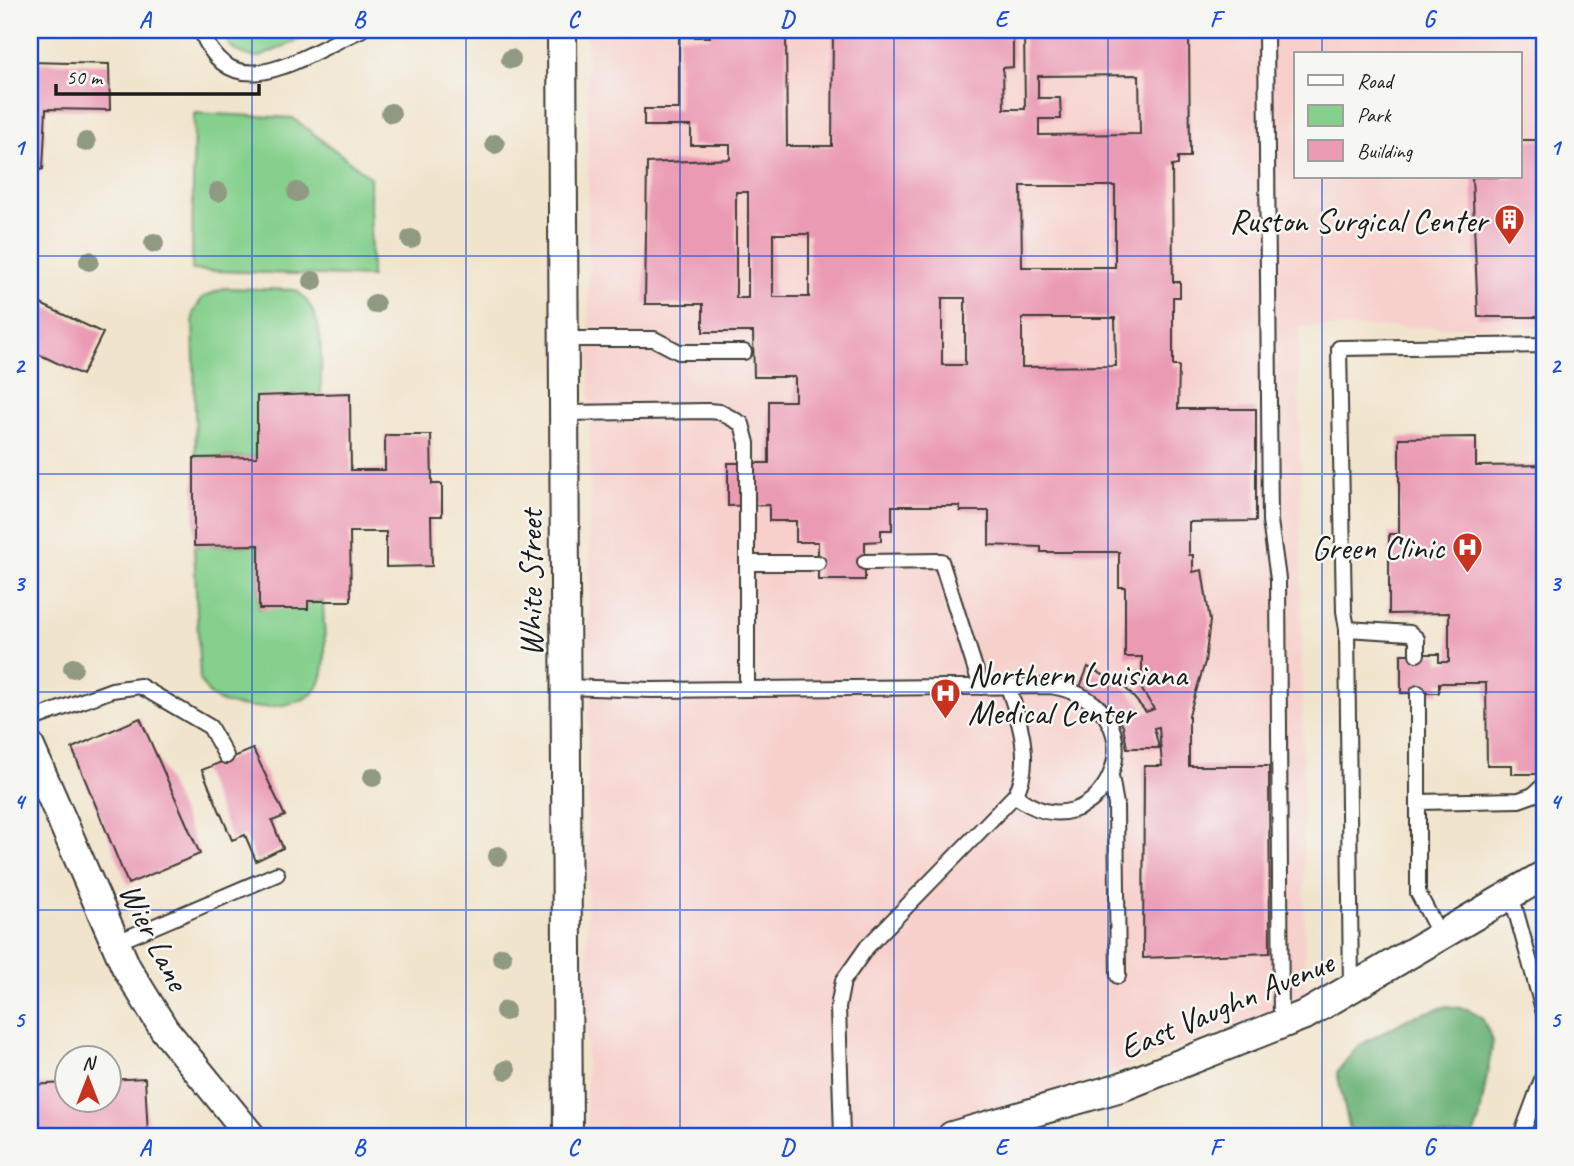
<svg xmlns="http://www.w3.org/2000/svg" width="1574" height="1166" font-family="Caveat,sans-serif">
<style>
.built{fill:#f7d0cc;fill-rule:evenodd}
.green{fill:#85d08d;stroke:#507654;stroke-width:2}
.forest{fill:#6cb278;stroke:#44674a;stroke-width:2}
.building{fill:#eb9ab4;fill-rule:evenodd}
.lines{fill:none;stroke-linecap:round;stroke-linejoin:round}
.lane-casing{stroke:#3c3a36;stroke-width:18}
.street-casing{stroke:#3c3a36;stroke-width:32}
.lane{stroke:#fff;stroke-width:14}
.street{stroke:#fff;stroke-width:28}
.tree{fill:#909981}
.grid{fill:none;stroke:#1d4ed8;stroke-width:2;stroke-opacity:0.55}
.labels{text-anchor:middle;stroke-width:5;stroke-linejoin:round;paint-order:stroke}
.poi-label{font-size:33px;fill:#1c1c1c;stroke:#f6f6f2;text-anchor:end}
.street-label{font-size:33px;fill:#1c1c1c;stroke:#f6f6f2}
.neatline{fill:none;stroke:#1d4ed8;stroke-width:2.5}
.grid-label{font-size:23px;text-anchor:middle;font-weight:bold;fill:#1d4ed8}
</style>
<rect width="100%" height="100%" fill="#f6f6f2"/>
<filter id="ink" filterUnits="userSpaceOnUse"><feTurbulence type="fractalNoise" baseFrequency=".0143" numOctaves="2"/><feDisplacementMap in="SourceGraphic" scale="14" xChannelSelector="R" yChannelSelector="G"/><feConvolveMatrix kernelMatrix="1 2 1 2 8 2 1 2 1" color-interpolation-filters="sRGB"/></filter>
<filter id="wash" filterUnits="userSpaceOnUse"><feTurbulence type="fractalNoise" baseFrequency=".00686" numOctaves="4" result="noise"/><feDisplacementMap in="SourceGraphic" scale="28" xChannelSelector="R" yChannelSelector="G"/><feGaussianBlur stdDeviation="1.57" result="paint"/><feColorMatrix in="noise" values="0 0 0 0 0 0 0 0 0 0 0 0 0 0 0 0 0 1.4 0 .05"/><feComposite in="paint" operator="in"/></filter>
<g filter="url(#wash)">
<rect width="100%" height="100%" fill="#f1e4cc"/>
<path class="built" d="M 587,30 L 1544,30 L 1544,327 L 1299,327 L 1305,993 L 1249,1020 L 1072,1087 L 896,1136 L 586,1136 L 590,446 ZM 1296,54 L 1520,54 L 1520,177 L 1296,177 Z"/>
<path class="green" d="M 221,30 L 320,30 L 260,57 C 239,57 228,48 221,30 Z
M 194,113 L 293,118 L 370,177 L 371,277 L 192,270 Z
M 224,288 L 296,290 C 328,316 320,357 321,394 L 257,457 L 196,458 L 193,314 L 202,298 Z
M 259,545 L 259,609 L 323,601 C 323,626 330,664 318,687 C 306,710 238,712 217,700 C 209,695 204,688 200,680 L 194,546 Z"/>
<path class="forest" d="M 1447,1006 L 1467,1009 L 1482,1018 L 1493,1041 L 1479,1121 L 1473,1136 L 1351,1136 L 1337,1072 L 1358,1046 L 1411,1017 Z"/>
<g id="blocks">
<path class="building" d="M 710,30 L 786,30 L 787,146 L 832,146 L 833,30 L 1003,30 L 1003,37 L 1013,36 L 1013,67 L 1003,68 L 1004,109 L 1025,109 L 1024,30 L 1189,30 L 1190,157 L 1178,157 L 1178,165 L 1172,166 L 1173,282 L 1180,282 L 1180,297 L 1173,297 L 1173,366 L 1179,366 L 1178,409 L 1256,409 L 1256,521 L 1189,522 L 1189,555 L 1193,555 L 1193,572 L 1202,570 L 1210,621 L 1205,662 L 1189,715 L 1189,766 L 1269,766 L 1270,953 L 1143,958 L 1144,766 L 1162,766 L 1159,727 L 1154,728 L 1159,748 L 1127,748 L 1123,726 L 1113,710 L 1100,698 L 1080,687 L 1088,667 L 1124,686 L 1146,712 L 1154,709 L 1142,690 L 1142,657 L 1125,657 L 1125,587 L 1119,587 L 1119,552 L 1041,552 L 1041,547 L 989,545 L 989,511 L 960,511 L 960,506 L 892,506 L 892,530 L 881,530 L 881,541 L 865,542 L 865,580 L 818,580 L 818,542 L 796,542 L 796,521 L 769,521 L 769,505 L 728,506 L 728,463 L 769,463 L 769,401 L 795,401 L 795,377 L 754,377 L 753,332 L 703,332 L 703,304 L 645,304 L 647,163 L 730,159 L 730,145 L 691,145 L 691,126 L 644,126 L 644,109 L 679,109 L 679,37 L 710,37 ZM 1139,75 L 1140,134 L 1039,135 L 1039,119 L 1061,119 L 1060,98 L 1038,98 L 1038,76 ZM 1021,186 L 1115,186 L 1115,267 L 1022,267 ZM 736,192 L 748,192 L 748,298 L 736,298 ZM 773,234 L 809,234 L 809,297 L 773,297 ZM 942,298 L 965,298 L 965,365 L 942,365 ZM 1022,318 L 1115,318 L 1116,366 L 1022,367 Z
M 30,62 L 109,64 L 110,110 L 46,109 L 43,169 L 34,172 L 32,195 Z
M 1520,140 L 1544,140 L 1544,317 L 1478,317 L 1472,177 L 1520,177 Z
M 30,299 L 103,333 L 82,375 L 30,350 Z
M 350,393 L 351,470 L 385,470 L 385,435 L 431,435 L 432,484 L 442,484 L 442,516 L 431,516 L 432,566 L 386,567 L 386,532 L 350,532 L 351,601 L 308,601 L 308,609 L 259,609 L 259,545 L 194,546 L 194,458 L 257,457 L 257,396 Z
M 1476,437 L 1476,466 L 1544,465 L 1544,774 L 1512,774 L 1512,765 L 1487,765 L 1486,683 L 1439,683 L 1439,693 L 1401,693 L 1401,654 L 1439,654 L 1439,662 L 1449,662 L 1449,613 L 1389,614 L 1389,534 L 1399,534 L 1399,438 Z
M 140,718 L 200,854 L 128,884 L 72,748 Z
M 253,749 L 285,816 L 272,821 L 283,848 L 256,861 L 245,835 L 232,840 L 202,770 Z
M 145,1078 L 148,1136 L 30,1136 L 30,1085 L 66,1083 L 66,1100 L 108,1100 L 108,1080 Z"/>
</g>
</g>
<g filter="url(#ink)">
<use href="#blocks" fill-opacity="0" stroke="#3c3a36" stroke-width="2"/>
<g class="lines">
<defs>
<path id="lane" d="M 201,30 C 232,113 306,53 361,30
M 1266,30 L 1270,521 L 1278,579 L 1281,1025
M 565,339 L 654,339 L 679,352 L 744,352
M 566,413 L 708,411 L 720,412 L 742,424 L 747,443 L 747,689
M 865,562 L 941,561 L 981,687
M 747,563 L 818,563
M 1347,629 L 1410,633 L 1417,639 L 1417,654
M 565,687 L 652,690 L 1051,686 C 1173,707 1100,864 1015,795 L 867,947 L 843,981 L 838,1007 L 842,1136
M 1008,687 C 1019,718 1034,764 1015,795
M 1418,693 L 1418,893 L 1441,937
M 30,720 L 112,690 L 140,686 L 210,727 L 226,756
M 1111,776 L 1116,805 L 1118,976
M 1418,802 L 1519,800 L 1533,795 L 1543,786
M 1511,894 L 1544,1013
M 115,943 L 277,874
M 1351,989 L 1347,629 L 1344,611 L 1339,348 L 1544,345
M 1521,1136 L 1544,1074"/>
<path id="street" d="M 562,30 L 568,1136
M 30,747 L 126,967 L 164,1029 L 251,1136
M 952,1136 L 1121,1087 L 1307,1014 L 1544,875"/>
</defs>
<use href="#lane" class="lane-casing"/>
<use href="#street" class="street-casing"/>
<use href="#lane" class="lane"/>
<use href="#street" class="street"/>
</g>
<g class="tree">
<circle cx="511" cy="59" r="10"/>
<circle cx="391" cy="113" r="10"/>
<circle cx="86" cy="142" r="10"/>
<circle cx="495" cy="144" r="10"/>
<circle cx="218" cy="192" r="10"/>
<circle cx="297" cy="192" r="10"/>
<circle cx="411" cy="239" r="10"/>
<circle cx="154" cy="243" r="10"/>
<circle cx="89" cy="261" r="10"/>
<circle cx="313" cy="281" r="10"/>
<circle cx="375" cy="304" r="10"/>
<circle cx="73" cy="668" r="10"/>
<circle cx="373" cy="777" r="10"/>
<circle cx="498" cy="856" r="10"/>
<circle cx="502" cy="957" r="10"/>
<circle cx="505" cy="1011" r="10"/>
<circle cx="506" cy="1070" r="10"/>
</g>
</g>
<path class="grid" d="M 252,30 L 252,1136M 466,30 L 466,1136M 680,30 L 680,1136M 894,30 L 894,1136M 1108,30 L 1108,1136M 1322,30 L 1322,54M 1322,177 L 1322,1136M 30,256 L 1544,256M 30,474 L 1544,474M 30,692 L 1544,692M 30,910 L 1544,910"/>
<defs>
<symbol id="building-pin" viewBox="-11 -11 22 30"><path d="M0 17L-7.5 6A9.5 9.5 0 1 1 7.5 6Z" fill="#c8321e" stroke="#f6f6f2"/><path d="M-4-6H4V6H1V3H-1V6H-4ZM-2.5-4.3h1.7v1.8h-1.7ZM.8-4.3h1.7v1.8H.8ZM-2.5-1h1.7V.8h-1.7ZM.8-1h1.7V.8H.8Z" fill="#fff"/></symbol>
<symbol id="hospital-pin" viewBox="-11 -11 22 30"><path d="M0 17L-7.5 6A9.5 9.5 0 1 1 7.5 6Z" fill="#c8321e" stroke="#f6f6f2"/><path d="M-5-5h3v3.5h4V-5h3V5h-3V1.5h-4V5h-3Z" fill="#fff"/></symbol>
</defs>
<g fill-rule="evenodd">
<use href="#building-pin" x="1492" y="202" width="35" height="47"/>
<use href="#hospital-pin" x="1450" y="530" width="35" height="47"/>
<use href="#hospital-pin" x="928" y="676" width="35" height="47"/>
</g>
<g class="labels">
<g class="poi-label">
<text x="1487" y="232">Ruston Surgical Center</text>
<text x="1444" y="559">Green Clinic</text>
<text x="968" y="686" text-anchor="start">Northern Louisiana<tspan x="968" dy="38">Medical Center</tspan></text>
</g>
<g class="street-label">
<text transform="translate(530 583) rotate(-90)" y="12">White Street</text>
<text transform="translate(155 936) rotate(63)" y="12">Wier Lane</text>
<text transform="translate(1226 1004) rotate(-23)" y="12">East Vaughn Avenue</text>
</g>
</g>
<rect width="1574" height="1166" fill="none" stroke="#f6f6f2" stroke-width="77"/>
<rect x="1294" y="52" width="228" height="126" fill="#f6f6f2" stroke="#9f9f9c" stroke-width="2"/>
<rect x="1308" y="75" width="35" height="10" fill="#ffffff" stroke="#9f9f9c" stroke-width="2"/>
<text x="1357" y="88" font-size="21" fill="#1c1c1c">Road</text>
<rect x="1308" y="105" width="35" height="21" fill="#85d08d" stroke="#9f9f9c" stroke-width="2"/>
<text x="1357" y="122" font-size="21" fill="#1c1c1c">Park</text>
<rect x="1308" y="140" width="35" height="21" fill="#eb9ab4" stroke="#9f9f9c" stroke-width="2"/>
<text x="1357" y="158" font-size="21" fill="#1c1c1c">Building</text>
<g transform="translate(88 1079)"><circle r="33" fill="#f6f6f2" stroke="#9f9f9c" stroke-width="2"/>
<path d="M0-5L12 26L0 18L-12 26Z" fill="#c8321e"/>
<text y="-10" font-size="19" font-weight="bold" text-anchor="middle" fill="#1c1c1c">N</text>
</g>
<path d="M56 84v10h203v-10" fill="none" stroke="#1c1c1c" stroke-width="3.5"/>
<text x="66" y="84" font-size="21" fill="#1c1c1c" stroke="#f6f6f2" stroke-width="5" paint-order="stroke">50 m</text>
<rect x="38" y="38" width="1498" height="1090" class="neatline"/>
<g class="grid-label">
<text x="145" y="27">A</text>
<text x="359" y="27">B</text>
<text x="573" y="27">C</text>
<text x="787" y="27">D</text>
<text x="1001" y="27">E</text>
<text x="1215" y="27">F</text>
<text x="1429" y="27">G</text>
<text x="19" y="155">1</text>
<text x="1555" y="155">1</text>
<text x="19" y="373">2</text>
<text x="1555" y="373">2</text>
<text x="19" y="591">3</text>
<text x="1555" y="591">3</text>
<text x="19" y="809">4</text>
<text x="1555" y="809">4</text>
<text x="19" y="1027">5</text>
<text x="1555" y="1027">5</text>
<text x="145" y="1155">A</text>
<text x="359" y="1155">B</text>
<text x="573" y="1155">C</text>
<text x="787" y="1155">D</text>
<text x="1001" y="1155">E</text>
<text x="1215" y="1155">F</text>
<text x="1429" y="1155">G</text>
</g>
</svg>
